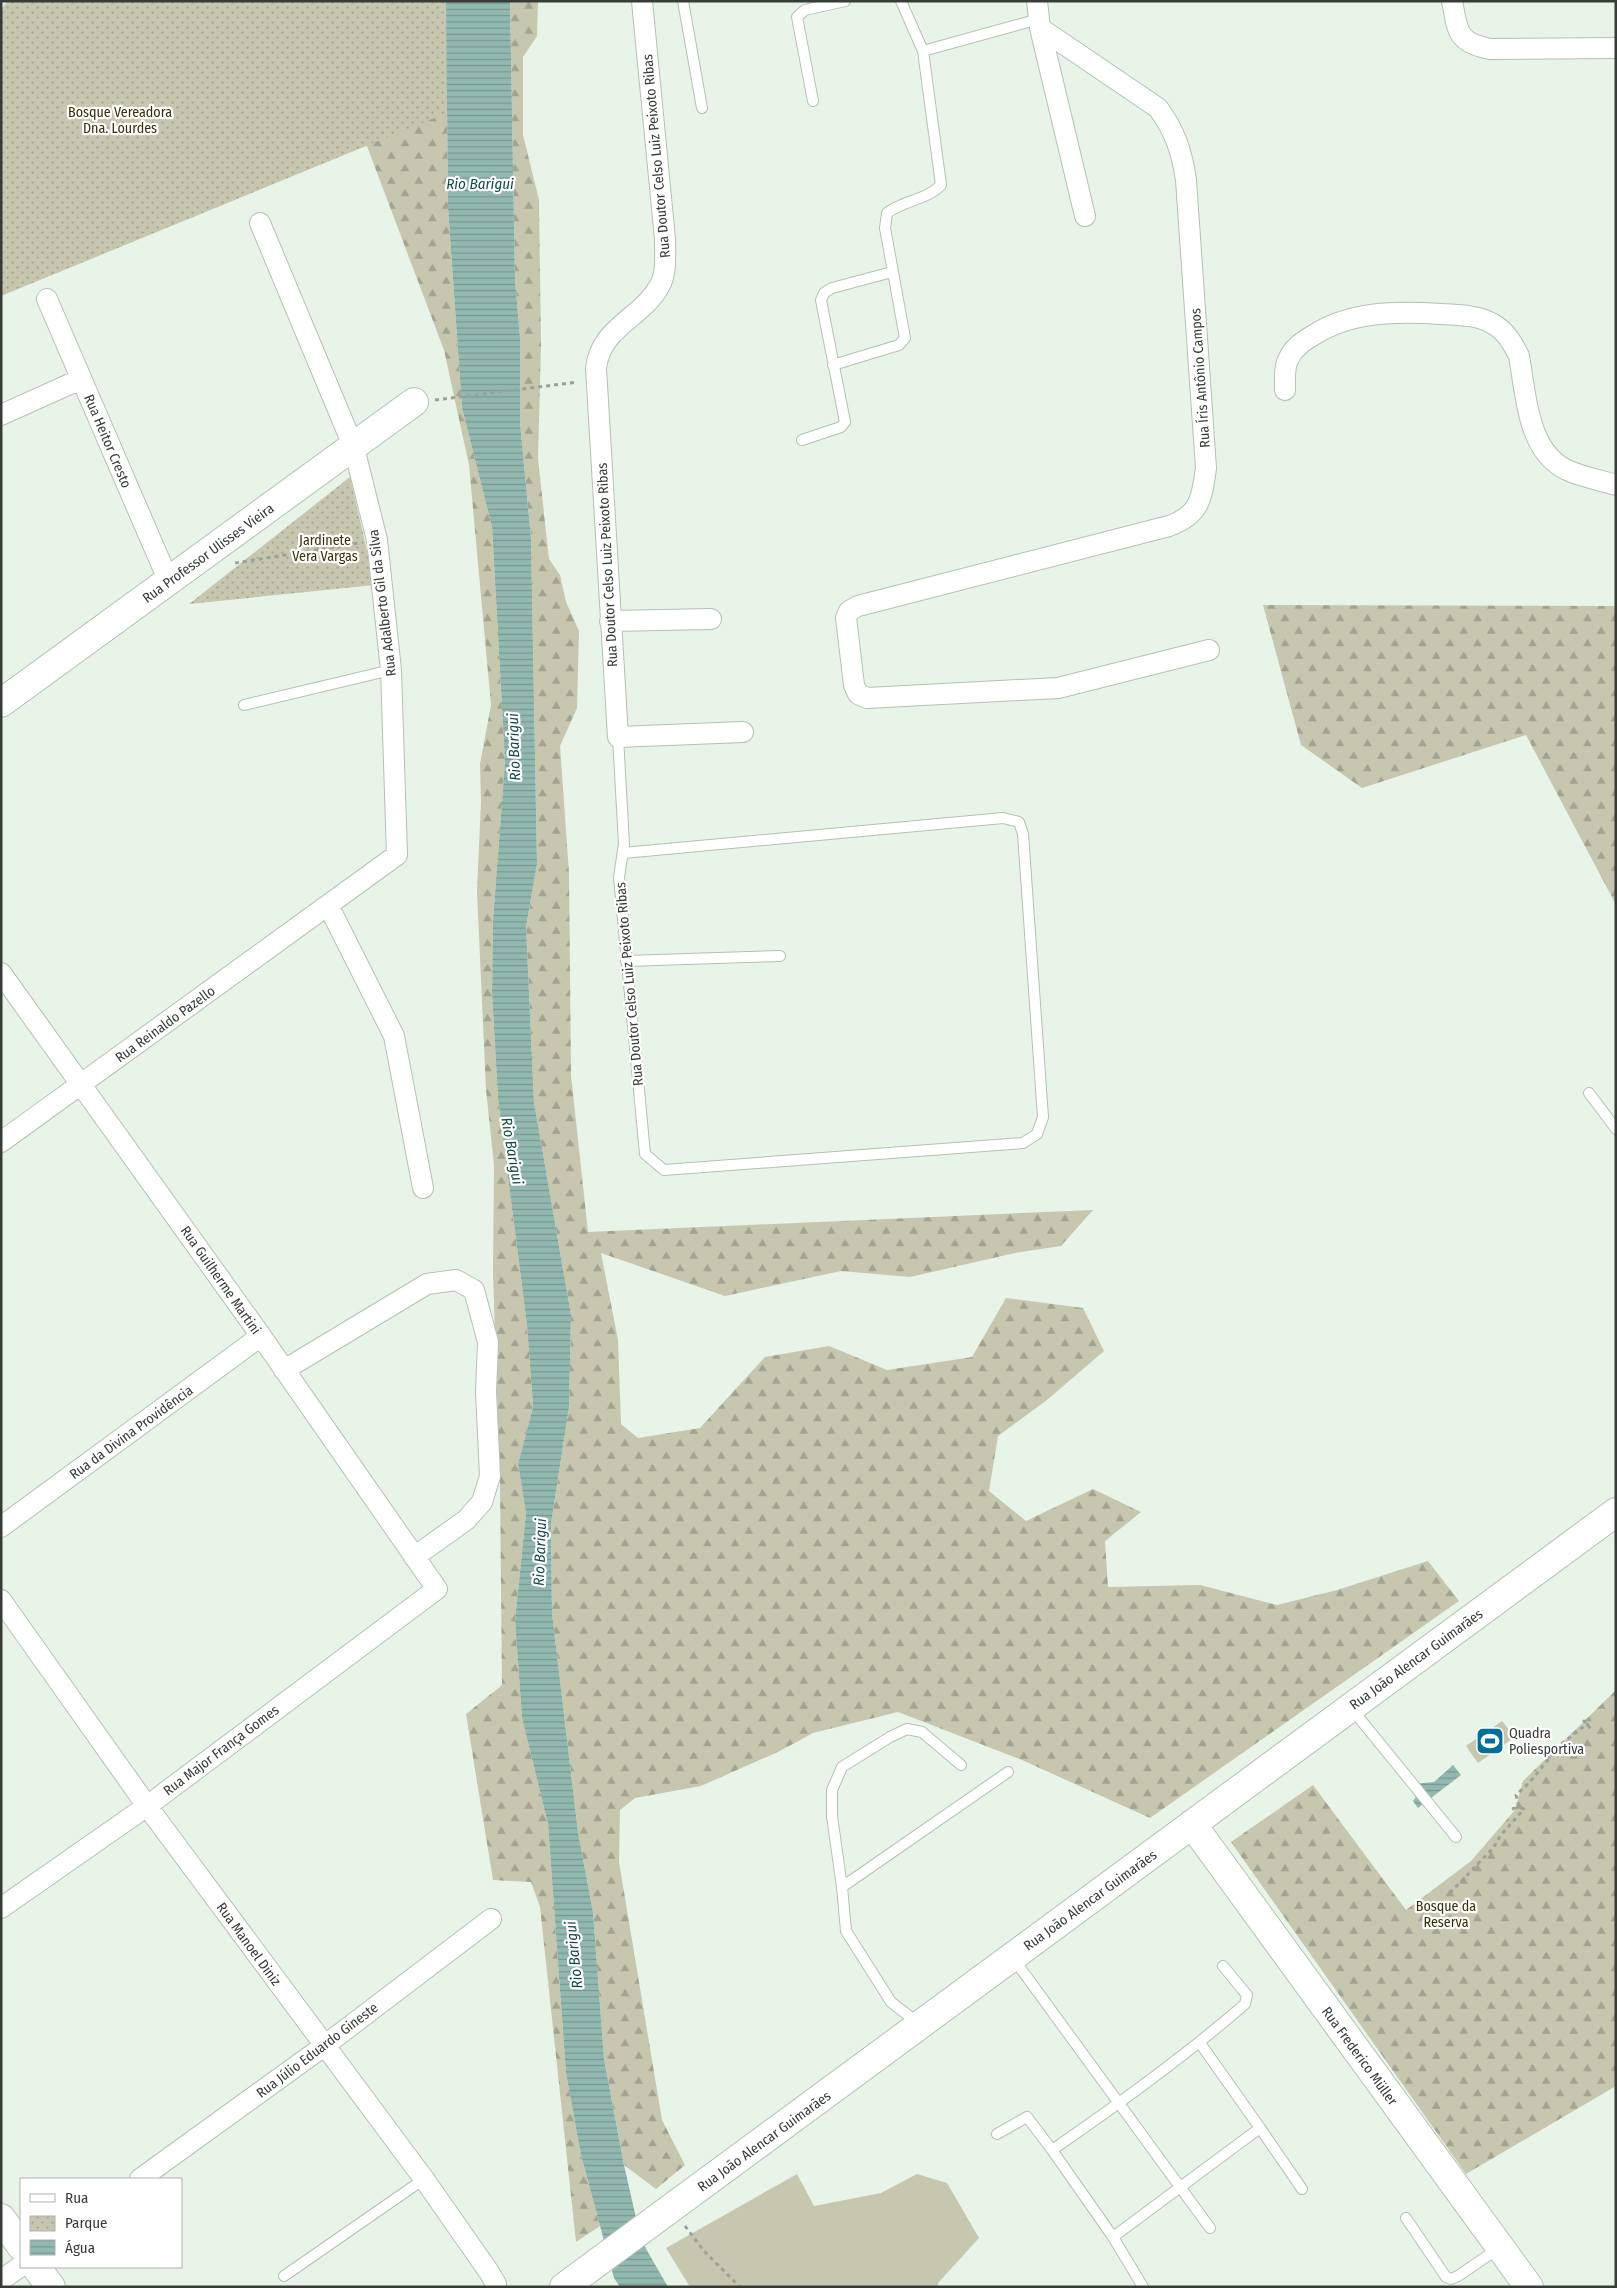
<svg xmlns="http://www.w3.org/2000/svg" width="1617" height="2288" font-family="'Fira Sans Condensed',sans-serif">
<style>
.grass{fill:#c7c7b0}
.forest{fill:url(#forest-firs)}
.park{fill:url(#park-dots)}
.water{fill:url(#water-rules)}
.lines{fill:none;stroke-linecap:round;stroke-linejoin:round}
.lane-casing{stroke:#b5c1b5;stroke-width:12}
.street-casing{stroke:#b5c1b5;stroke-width:22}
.secondary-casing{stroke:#b5c1b5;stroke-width:30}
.path{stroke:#9aa39a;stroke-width:3;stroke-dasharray:4 4;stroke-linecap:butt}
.lane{stroke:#fff;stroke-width:10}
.street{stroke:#fff;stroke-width:20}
.secondary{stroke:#fff;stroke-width:28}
.labels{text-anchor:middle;stroke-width:4.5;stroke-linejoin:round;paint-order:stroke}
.park-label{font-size:14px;fill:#333208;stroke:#fff}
.street-label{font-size:14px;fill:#373c37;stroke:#fff}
.poi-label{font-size:14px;fill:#373c37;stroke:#fff;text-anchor:start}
.water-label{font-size:15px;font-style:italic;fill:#134b42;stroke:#fff}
</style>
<defs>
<pattern id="forest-firs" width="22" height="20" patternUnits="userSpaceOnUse" patternTransform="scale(1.25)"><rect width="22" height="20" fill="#c7c7b0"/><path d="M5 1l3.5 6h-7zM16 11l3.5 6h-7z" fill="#a2a390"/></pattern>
<pattern id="park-dots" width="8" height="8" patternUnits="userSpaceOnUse" patternTransform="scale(1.25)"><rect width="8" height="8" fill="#c7c7b0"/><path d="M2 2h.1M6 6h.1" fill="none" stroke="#a2a390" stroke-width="1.8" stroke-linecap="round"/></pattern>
<pattern id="water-rules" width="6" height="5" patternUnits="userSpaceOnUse" patternTransform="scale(1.25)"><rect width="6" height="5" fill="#92b9b0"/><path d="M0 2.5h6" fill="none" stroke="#789890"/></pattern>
</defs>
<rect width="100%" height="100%" fill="#e8f4e7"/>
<path class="grass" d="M 1502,1721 L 1515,1737 L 1478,1763 L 1466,1746 Z
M 797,2174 L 814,2206 L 881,2193 L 917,2174 L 947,2183 L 979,2238 L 938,2283 L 938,2287 L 690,2287 L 666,2248 Z"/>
<path class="forest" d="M 446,1 L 448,208 L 462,408 L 492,527 L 505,762 L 493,920 L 492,993 L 498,1099 L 527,1325 L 533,1407 L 518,1464 L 526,1513 L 515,1620 L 522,1718 L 548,1824 L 566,2073 L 581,2155 L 600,2226 L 576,2242 L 540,1907 L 531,1882 L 493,1880 L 466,1714 L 502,1685 L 500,1484 L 493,1273 L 494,1165 L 486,1090 L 477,891 L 481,802 L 480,764 L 491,705 L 469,465 L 444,350 L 359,125 L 1,92 Z
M 510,1 L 538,1 L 537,36 L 523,57 L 523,135 L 539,200 L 541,344 L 538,459 L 549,559 L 560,575 L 566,602 L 579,631 L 577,708 L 560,746 L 569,873 L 571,1075 L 588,1232 L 1093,1210 L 1061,1246 L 1015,1253 L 910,1277 L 841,1271 L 725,1296 L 601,1253 L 618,1340 L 621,1424 L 638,1438 L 700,1428 L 765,1357 L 829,1346 L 887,1370 L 972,1357 L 1006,1298 L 1083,1308 L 1104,1351 L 1047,1400 L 998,1436 L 989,1491 L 1026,1521 L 1093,1489 L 1141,1512 L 1105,1541 L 1108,1587 L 1200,1585 L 1277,1605 L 1337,1590 L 1428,1561 L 1459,1601 L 1150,1818 L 1022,1760 L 898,1712 L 813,1733 L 780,1751 L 701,1786 L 635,1798 L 620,1810 L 619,1862 L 662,2120 L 685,2165 L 656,2189 L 624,2165 L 604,2059 L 593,1912 L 578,1832 L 552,1613 L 551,1524 L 569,1407 L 571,1315 L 534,1102 L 526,927 L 537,864 L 531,538 L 520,423 L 520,338 L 515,279 Z
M 1263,605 L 1616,606 L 1616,901 L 1614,901 L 1526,735 L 1362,788 L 1301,745 Z
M 1616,1690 L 1616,2086 L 1466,2174 L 1231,1842 L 1313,1785 L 1406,1910 L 1471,1861 L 1515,1810 L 1523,1781 Z"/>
<path class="park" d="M 8,1 L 463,1 L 466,105 L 1,296 L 1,9 Z
M 350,477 L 375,585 L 189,604 Z"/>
<path class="water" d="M 446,1 L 510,1 L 515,279 L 520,338 L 520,423 L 531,538 L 537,864 L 526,927 L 534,1102 L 571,1315 L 569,1407 L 551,1524 L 552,1613 L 578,1832 L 593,1912 L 604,2059 L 624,2165 L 641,2240 L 668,2287 L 620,2287 L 614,2278 L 581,2155 L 566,2073 L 548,1824 L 522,1718 L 515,1620 L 526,1513 L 518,1464 L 533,1407 L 527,1325 L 498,1099 L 492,993 L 493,920 L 505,762 L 492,527 L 462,408 L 448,208 Z
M 1453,1765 L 1461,1775 L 1418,1808 L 1413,1801 L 1416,1797 L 1412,1792 L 1413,1784 L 1434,1782 Z"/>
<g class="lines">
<defs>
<path id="lane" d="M 683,1 L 702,108
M 923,51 L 1039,19
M 813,101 L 797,17 L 805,10 L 845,1
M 833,365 L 899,345 L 905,338 L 885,228 L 887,213 C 904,200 927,200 941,185 L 923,51 L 901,1
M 802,440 L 841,427 L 845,422 L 821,300 L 824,293 L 832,288 L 892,272
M 244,705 L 391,670
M 618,737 L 624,844 L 619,877 L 645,1154 L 664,1170 L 1023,1143 L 1037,1134 L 1043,1117 L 1023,834 L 1019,822 L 1003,818 L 623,853
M 626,961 L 780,956
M 1589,1093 L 1616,1129
M 1351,1708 L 1456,1837
M 842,1887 L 1008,1772
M 1013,1958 L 1210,2228
M 919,2024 L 891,2002 L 846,1931 L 842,1887 L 832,1816 L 832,1790 L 842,1767 L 890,1737 L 907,1729 L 922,1732 L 961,1765
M 1260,2128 L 1302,2189
M 997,2134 L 1027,2117 L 1052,2150 C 1119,2104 1184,2057 1245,2004 L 1247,1995 L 1223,1966
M 1052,2150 L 1113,2237 L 1143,2287
M 1406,2218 L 1446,2277 L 1451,2279 L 1458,2276 L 1499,2248
M 1113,2237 L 1260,2128 L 1200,2043
M 284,2276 L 424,2179"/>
<path id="street" d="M 642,1 L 665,239 C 665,254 667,272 660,285 C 643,318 601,326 596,368 L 618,737 L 743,732
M 1037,1 L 1040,28 L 1158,108 C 1175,131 1182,152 1186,180 L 1206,468 C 1202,498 1200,515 1169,526 L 858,606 L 849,611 L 846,618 L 854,685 L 858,694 L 867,698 L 1058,688 L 1209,650
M 1452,1 C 1458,31 1456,42 1490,49 L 1616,48
M 1040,28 L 1085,216
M 47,299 L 169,582
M 1285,390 C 1285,380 1284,368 1288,360 C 1293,348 1302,342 1312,336 C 1350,311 1397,311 1441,314 C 1457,315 1479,315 1493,324 C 1506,331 1513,344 1519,356 C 1526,394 1527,451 1567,470 C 1582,477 1600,480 1616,485
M 1,415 L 81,379
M 610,621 L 711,619
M 328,905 L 394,1036 L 423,1188
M 1,973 L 261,1336 L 437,1589 L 147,1806 L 1,1908
M 1,1142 L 397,855 L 391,670 L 377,540 L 354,448 L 260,223
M 284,1370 L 427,1284 L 456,1280 L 474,1290 L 488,1342 L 486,1392 L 490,1476 L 482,1502 L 466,1520 L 414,1557
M 1,1527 L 261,1336
M 1,1600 L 147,1806 L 424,2179 L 489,2272 L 496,2284 L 495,2287
M 140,2179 L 324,2046 L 491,1919
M 1,2280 L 21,2266"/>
<path id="secondary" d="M 1,703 L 414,402
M 1192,1824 L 1529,2287
M 1,2218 L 21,2246
M 36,2267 L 51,2287
M 564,2287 L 1616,1512"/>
</defs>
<use href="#lane" class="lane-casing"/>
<use href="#street" class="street-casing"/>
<use href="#secondary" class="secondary-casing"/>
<path class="path" d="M 435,400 L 577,382
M 235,563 L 359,543
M 1512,1809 L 1519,1807 L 1516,1795 L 1529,1783 L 1560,1745 L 1587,1724 L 1591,1729 L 1584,1721 L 1587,1724
M 1450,1893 L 1494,1847 L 1500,1836 L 1524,1809 L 1519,1807
M 685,2226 L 704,2251 L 740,2287"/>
<use href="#lane" class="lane"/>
<use href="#street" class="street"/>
<use href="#secondary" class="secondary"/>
</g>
<defs>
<symbol id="stadium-square" viewBox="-11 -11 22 22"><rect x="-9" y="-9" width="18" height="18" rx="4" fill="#006f9a" stroke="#fff"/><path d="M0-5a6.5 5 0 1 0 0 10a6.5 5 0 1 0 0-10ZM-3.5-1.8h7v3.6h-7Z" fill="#fff"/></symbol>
</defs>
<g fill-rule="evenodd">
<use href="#stadium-square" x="1474" y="1725" width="32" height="32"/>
</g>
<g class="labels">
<g class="park-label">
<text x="120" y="117">Bosque Vereadora<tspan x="120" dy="16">Dna. Lourdes</tspan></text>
<text x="325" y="545">Jardinete<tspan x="325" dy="16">Vera Vargas</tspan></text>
<text x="1446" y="1911">Bosque da<tspan x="1446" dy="16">Reserva</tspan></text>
</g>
<g class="street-label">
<text transform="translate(656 156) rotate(-95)" y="5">Rua Doutor Celso Luiz Peixoto Ribas</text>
<text transform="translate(1200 378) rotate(-94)" y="5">Rua Íris Antônio Campos</text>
<text transform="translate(108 441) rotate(67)" y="5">Rua Heitor Cresto</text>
<text transform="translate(208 553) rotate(-36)" y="5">Rua Professor Ulisses Vieira</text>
<text transform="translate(607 565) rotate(-93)" y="5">Rua Doutor Celso Luiz Peixoto Ribas</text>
<text transform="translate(382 603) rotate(-97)" y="5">Rua Adalberto Gil da Silva</text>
<text transform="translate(629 984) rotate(-95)" y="5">Rua Doutor Celso Luiz Peixoto Ribas</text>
<text transform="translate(165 1024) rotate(-36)" y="5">Rua Reinaldo Pazello</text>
<text transform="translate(221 1280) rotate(55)" y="5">Rua Guilherme Martini</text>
<text transform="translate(131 1432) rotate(-36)" y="5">Rua da Divina Providência</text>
<text transform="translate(1416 1659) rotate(-36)" y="5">Rua João Alencar Guimarães</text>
<text transform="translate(221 1750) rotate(-37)" y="5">Rua Major França Gomes</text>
<text transform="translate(1090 1900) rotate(-36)" y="5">Rua João Alencar Guimarães</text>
<text transform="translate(249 1944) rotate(54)" y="5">Rua Manoel Diniz</text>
<text transform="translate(317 2050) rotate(-37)" y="5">Rua Júlio Eduardo Gineste</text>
<text transform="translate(1360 2056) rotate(54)" y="5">Rua Frederico Müller</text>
<text transform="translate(764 2141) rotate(-36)" y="5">Rua João Alencar Guimarães</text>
</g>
<g class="poi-label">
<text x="1509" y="1738">Quadra<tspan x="1509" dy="16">Poliesportiva</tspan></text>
</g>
<g class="water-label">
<text x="480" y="189">Rio Barigui</text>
<text transform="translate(514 747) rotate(-92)" y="5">Rio Barigui</text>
<text transform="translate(512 1151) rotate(80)" y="5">Rio Barigui</text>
<text transform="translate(540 1552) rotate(-88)" y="5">Rio Barigui</text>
<text transform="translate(574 1955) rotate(-96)" y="5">Rio Barigui</text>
</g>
</g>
<rect width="1617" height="2288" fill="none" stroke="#373c37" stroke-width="5"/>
<rect x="20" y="2178" width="162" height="90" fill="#ffffff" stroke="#afb1af"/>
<rect x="30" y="2194" width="25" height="8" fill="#ffffff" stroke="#afb1af"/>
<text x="65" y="2203" font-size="15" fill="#373c37">Rua</text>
<rect x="30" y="2216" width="25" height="15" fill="url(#park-dots)" stroke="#afb1af"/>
<text x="65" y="2228" font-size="15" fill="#373c37">Parque</text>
<rect x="30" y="2240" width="25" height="15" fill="url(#water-rules)" stroke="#afb1af"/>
<text x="65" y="2253" font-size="15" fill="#373c37">Água</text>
</svg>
